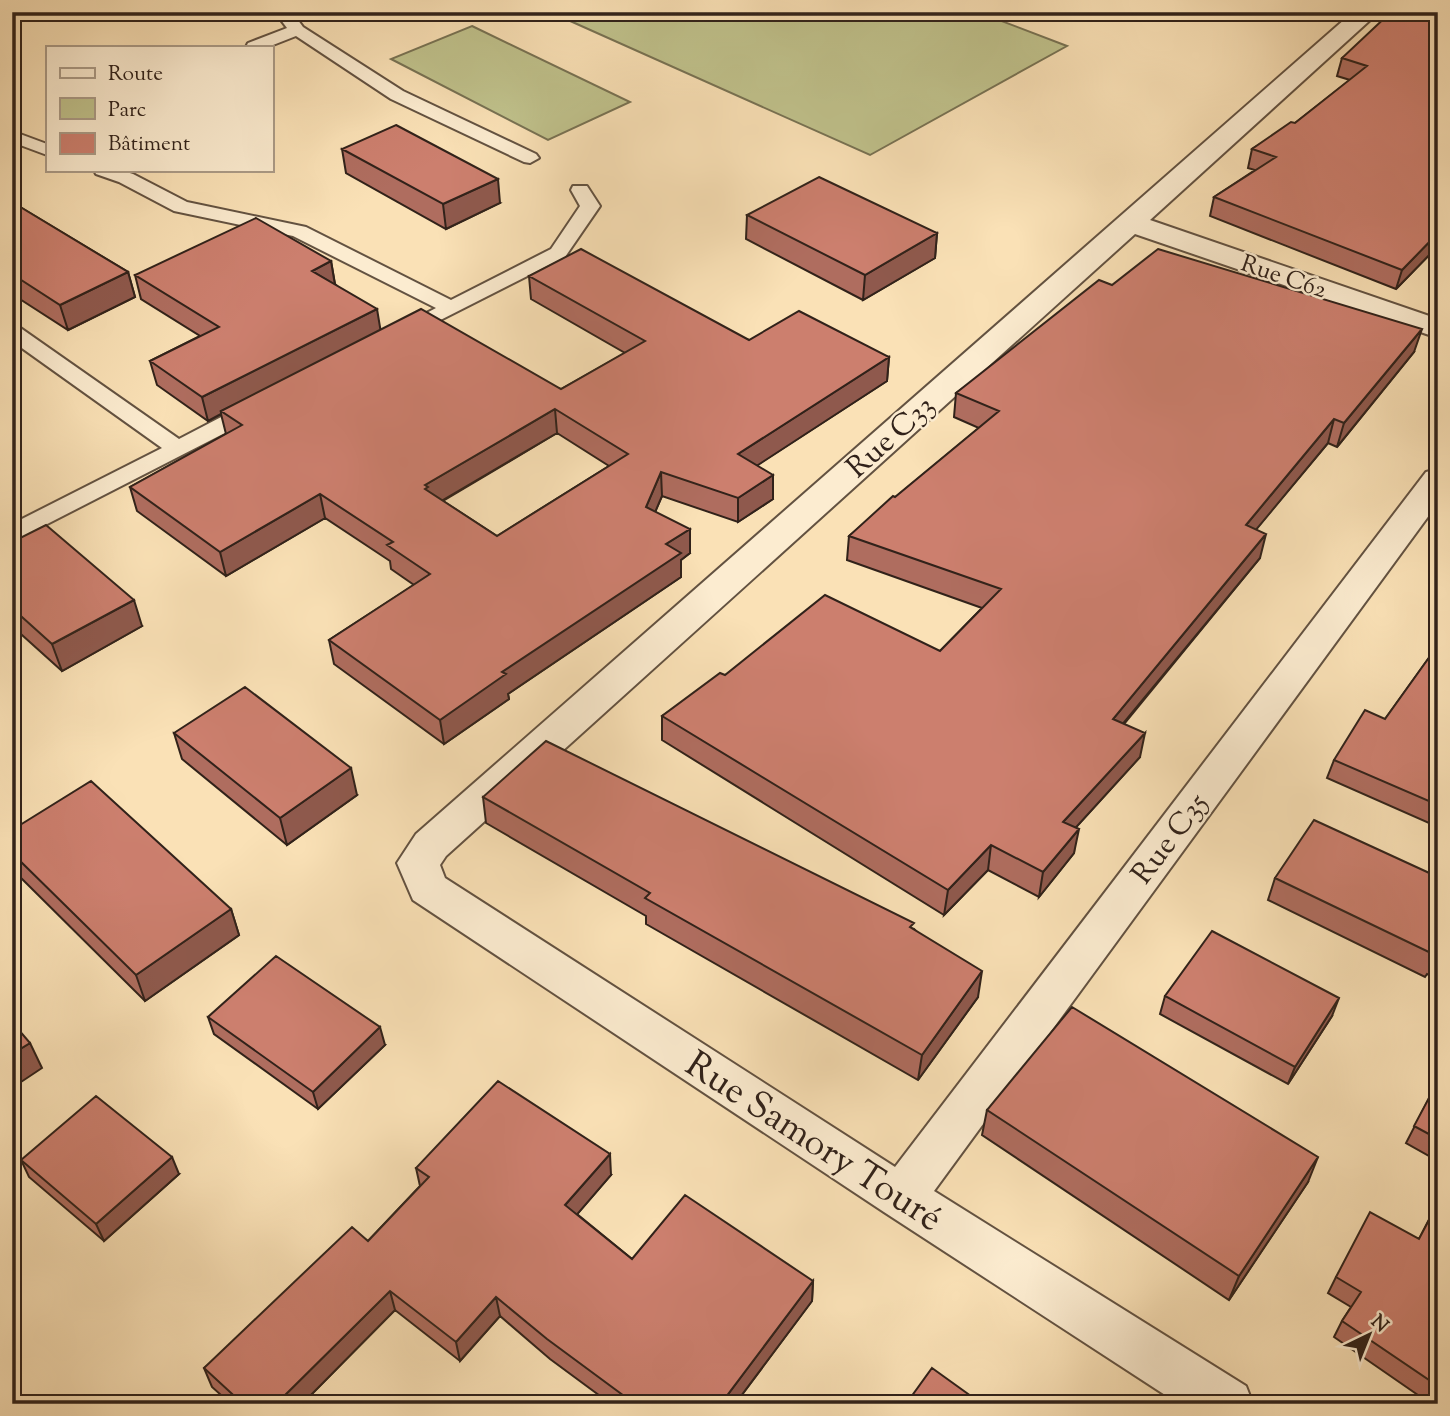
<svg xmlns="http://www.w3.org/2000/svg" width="1450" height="1416" font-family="'Sorts Mill Goudy',serif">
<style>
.green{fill:#c0c28c;stroke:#787253;stroke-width:2}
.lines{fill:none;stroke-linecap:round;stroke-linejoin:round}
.lane-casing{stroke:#635241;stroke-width:4}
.street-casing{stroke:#635241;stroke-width:4}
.lane{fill:#fcecd0;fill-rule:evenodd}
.street{fill:#fcecd0;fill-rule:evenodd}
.wall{fill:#af6d5f;stroke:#31221a;stroke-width:2;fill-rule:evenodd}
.shaded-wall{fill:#8f594d;stroke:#31221a;stroke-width:2}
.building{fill:#cc7f6e;stroke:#31221a;stroke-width:2;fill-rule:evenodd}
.labels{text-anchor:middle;stroke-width:5;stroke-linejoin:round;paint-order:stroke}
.far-street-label{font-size:24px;fill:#31221a;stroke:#fcecd0}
.street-label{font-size:30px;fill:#31221a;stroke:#fcecd0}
.near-street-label{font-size:37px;fill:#31221a;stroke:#fcecd0}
</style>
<rect width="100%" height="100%" fill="#fae1b6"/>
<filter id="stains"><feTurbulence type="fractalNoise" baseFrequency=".00286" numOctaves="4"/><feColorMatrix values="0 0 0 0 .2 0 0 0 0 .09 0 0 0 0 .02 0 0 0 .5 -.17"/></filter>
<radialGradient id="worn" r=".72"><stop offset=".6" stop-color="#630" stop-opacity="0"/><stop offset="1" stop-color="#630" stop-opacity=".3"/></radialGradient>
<path class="green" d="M 550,12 L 978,12 L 1067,46 L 870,155 Z
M 472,26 L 630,102 L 548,140 L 391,59 Z"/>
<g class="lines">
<defs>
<path id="lane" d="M 275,12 L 292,12 L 303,27 L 403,91 L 536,154 L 539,158 L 530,163 L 524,162 L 391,99 L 296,36 L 268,47 L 246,47 L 248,43 L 287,28 Z
M 12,131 L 47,144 L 47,155 L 12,142 Z
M 94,170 L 120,170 L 133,174 L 187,202 L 306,227 L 451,300 L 551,249 L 580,206 L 571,190 L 573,186 L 587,186 L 600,206 L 565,257 L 403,339 L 396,337 L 393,333 L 396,329 L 436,308 L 293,236 L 174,211 L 119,182 L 96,174 Z
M 12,325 L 19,327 L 179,439 L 248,403 L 264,403 L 267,408 L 264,413 L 12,542 L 12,524 L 162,448 L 12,341 Z"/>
<path id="street" d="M 1353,12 L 1379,12 L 1150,220 L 1438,319 L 1438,338 L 1135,234 L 446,856 L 440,865 L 445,878 L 895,1167 L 1426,472 L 1438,469 L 1438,503 L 934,1191 L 1246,1386 L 1253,1404 L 1179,1404 L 884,1212 L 413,900 L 397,863 L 416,834 Z"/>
</defs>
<use href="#lane" class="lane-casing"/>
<use href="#street" class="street-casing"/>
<use href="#lane" class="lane"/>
<use href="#street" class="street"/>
</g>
<path class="wall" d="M 1438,12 L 1438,246 L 1396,289 L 1210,216 L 1214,197 L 1255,170 L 1248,168 L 1252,149 L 1295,123 L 1350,80 L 1337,76 L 1342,58 Z
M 342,149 L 500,203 L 446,229 L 346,173 Z
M 12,202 L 128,272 L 135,297 L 68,330 L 12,294 Z
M 747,215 L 937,233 L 935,258 L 863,300 L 746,239 Z
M 331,261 L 335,284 L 381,330 L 561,389 L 625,353 L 531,299 L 529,276 L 749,340 L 889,357 L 887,381 L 757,465 L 773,499 L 738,522 L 662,496 L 655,512 L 690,553 L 681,560 L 681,577 L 508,694 L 509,699 L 444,744 L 334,664 L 329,640 L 414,585 L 391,569 L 390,561 L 325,518 L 226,576 L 137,511 L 130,487 L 226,434 L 221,414 L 208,421 L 157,385 L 150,361 L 200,336 L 141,299 L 135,275 ZM 557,433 L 609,466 L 497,536 L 443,501 Z
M 1112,285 L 1414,352 L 1337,447 L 1328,443 L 1256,529 L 1260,558 L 1124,724 L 1140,757 L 1076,827 L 1074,853 L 1039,897 L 988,870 L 944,915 L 662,740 L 662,716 L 725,675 L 940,651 L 982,608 L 847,560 L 849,536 L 979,428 L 954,417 L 956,393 Z
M 12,542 L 142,626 L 62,671 L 12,626 Z
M 1438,645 L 1438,827 L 1327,778 L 1334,760 L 1385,719 Z
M 174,733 L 357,795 L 287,845 L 182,759 Z
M 483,797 L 914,929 L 978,997 L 918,1080 L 646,924 L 646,916 L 486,823 Z
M 12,830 L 231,909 L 239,935 L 145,1001 L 12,869 Z
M 1438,877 L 1438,979 L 1427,974 L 1425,977 L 1268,900 L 1275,878 Z
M 1165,996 L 1332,1016 L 1288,1084 L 1160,1014 Z
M 208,1017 L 385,1045 L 318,1109 L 214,1034 Z
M 1438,1081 L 1438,1161 L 1406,1143 Z
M 987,1110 L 1308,1182 L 1229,1300 L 982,1135 Z
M 21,1160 L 179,1174 L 104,1241 L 29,1177 Z
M 416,1168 L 611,1175 L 577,1214 L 632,1259 L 813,1281 L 812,1301 L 735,1404 L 611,1404 L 550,1359 L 500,1316 L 460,1361 L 395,1310 L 302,1404 L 231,1404 L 212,1387 L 204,1368 L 368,1241 L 420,1186 Z
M 1438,1202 L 1438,1404 L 1431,1404 L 1334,1337 L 1342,1321 L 1351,1307 L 1328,1293 L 1336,1277 L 1419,1239 Z"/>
<path class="shaded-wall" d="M 498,179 L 500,203 L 446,229 L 443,204 Z
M 937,233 L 935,258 L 863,300 L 865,275 Z
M 1438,233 L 1438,246 L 1396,289 L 1402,270 Z
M 331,261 L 335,285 L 312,271 Z
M 128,272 L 135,297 L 68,330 L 60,305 Z
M 377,309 L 381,333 L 221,411 L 221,414 L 208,421 L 202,397 Z
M 1422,329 L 1414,352 L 1337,447 L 1344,423 Z
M 889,357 L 887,381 L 738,478 L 738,454 Z
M 555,409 L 557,433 L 431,507 L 425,489 L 425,485 Z
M 1334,419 L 1328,443 L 1240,549 L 1246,525 Z
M 661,472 L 662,496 L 647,531 L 646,507 Z
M 773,475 L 773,499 L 738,522 L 738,498 Z
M 320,494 L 325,518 L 226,576 L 220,552 Z
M 690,529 L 690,553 L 681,560 L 681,577 L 508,694 L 509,699 L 444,744 L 440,720 L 666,544 Z
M 1266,534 L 1260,558 L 1107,743 L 1113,719 Z
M 134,600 L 142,626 L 62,671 L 52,644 Z
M 1145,733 L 1140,757 L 1059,846 L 1063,822 Z
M 351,768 L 357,795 L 287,845 L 280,818 Z
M 1079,829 L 1074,853 L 1039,897 L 1043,872 Z
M 991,845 L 988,870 L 944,915 L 948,890 Z
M 231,909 L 239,935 L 145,1001 L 136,975 Z
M 982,971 L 978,997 L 918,1080 L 922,1055 Z
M 1339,998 L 1332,1016 L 1288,1084 L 1295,1067 Z
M 380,1027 L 385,1045 L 318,1109 L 313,1092 Z
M 30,1043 L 42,1068 L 12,1088 L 12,1054 Z
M 610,1154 L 611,1175 L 568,1225 L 565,1205 Z
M 172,1157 L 179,1174 L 104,1241 L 96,1224 Z
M 1318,1157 L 1308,1182 L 1229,1300 L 1239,1276 Z
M 813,1281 L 812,1301 L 735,1404 L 723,1404 L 723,1401 Z
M 390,1291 L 395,1310 L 302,1404 L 276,1404 Z
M 496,1297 L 500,1316 L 460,1361 L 456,1342 Z"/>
<path class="building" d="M 1391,12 L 1438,12 L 1438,233 L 1402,270 L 1214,197 L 1276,157 L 1252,149 L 1291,122 L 1295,123 L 1367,66 L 1342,58 Z
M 396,125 L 498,179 L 443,204 L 342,149 Z
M 819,177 L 937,233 L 865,275 L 747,215 Z
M 12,202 L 128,272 L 60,305 L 12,274 Z
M 256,218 L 331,261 L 312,271 L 377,309 L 202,397 L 150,361 L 219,327 L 135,275 Z
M 581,249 L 749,340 L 799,311 L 889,357 L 738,454 L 773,475 L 738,498 L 661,472 L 646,507 L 690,529 L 666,544 L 681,553 L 502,672 L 506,674 L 440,720 L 329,640 L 430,574 L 387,545 L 393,542 L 320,494 L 220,552 L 130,487 L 242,425 L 221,411 L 421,309 L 561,389 L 645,341 L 529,276 ZM 555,409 L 628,454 L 497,536 L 425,489 L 428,487 L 425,485 Z
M 1158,249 L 1422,329 L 1344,423 L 1334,419 L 1246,525 L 1266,534 L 1113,719 L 1145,733 L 1063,822 L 1079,829 L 1043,872 L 991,845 L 948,890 L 662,716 L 720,673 L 725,675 L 825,595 L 940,651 L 1001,589 L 849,536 L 893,496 L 895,497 L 999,411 L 956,393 L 1099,280 L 1112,285 Z
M 46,525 L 134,600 L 52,644 L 12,608 L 12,542 Z
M 1438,645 L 1438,805 L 1334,760 L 1365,710 L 1385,719 Z
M 245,687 L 351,768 L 280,818 L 174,733 Z
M 546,741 L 914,923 L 910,927 L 982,971 L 922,1055 L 645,898 L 650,893 L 483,797 Z
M 91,781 L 231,909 L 136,975 L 12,853 L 12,830 Z
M 1314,820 L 1438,877 L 1438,952 L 1435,955 L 1275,878 Z
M 1212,931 L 1339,998 L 1295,1067 L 1165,996 Z
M 276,956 L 380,1027 L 313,1092 L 208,1017 Z
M 1072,1007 L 1318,1157 L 1239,1276 L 987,1110 Z
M 12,1022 L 30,1043 L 12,1054 Z
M 498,1081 L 610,1154 L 565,1205 L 632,1259 L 685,1195 L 813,1281 L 723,1401 L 726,1404 L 635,1404 L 547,1339 L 496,1297 L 456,1342 L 390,1291 L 276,1404 L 243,1404 L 204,1368 L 352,1227 L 368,1241 L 429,1177 L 416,1168 Z
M 1438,1081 L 1438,1139 L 1414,1126 Z
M 96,1096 L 172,1157 L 96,1224 L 21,1160 Z
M 1438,1203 L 1438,1386 L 1342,1321 L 1361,1292 L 1336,1277 L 1370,1212 L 1419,1239 Z
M 932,1368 L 982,1404 L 906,1404 Z"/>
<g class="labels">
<g class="far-street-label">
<text transform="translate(1284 276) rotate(19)" y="8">Rue C62</text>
</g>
<g class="street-label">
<text transform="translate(890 436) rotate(-42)" y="10">Rue C33</text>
<text transform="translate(1169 838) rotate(-53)" y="10">Rue C35</text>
</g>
<g class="near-street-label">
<text transform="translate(815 1140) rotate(33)" y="13">Rue Samory Touré</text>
</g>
</g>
<rect width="1450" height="1416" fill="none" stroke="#fae1b6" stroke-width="42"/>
<rect x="14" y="14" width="1422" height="1388" fill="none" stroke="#31221a" stroke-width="3.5"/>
<rect x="21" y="21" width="1408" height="1374" fill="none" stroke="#31221a" stroke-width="2"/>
<rect x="46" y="46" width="228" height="126" fill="#fcecd0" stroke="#ab9b87" stroke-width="2"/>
<rect x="60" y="68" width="35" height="10" fill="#fcecd0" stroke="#ab9b87" stroke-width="2"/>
<text x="108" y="80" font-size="21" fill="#31221a">Route</text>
<rect x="60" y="98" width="35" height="21" fill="#c0c28c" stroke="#ab9b87" stroke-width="2"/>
<text x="108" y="116" font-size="21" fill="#31221a">Parc</text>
<rect x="60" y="133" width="35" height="21" fill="#cc7f6e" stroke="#ab9b87" stroke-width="2"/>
<text x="108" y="150" font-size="21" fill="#31221a">Bâtiment</text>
<g transform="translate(1369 1335) rotate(43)" stroke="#fcecd0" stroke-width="5" paint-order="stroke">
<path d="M0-5L12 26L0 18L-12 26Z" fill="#31221a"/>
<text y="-10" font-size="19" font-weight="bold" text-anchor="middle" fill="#31221a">N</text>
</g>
<rect width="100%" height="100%" filter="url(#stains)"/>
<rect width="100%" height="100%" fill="url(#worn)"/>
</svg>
